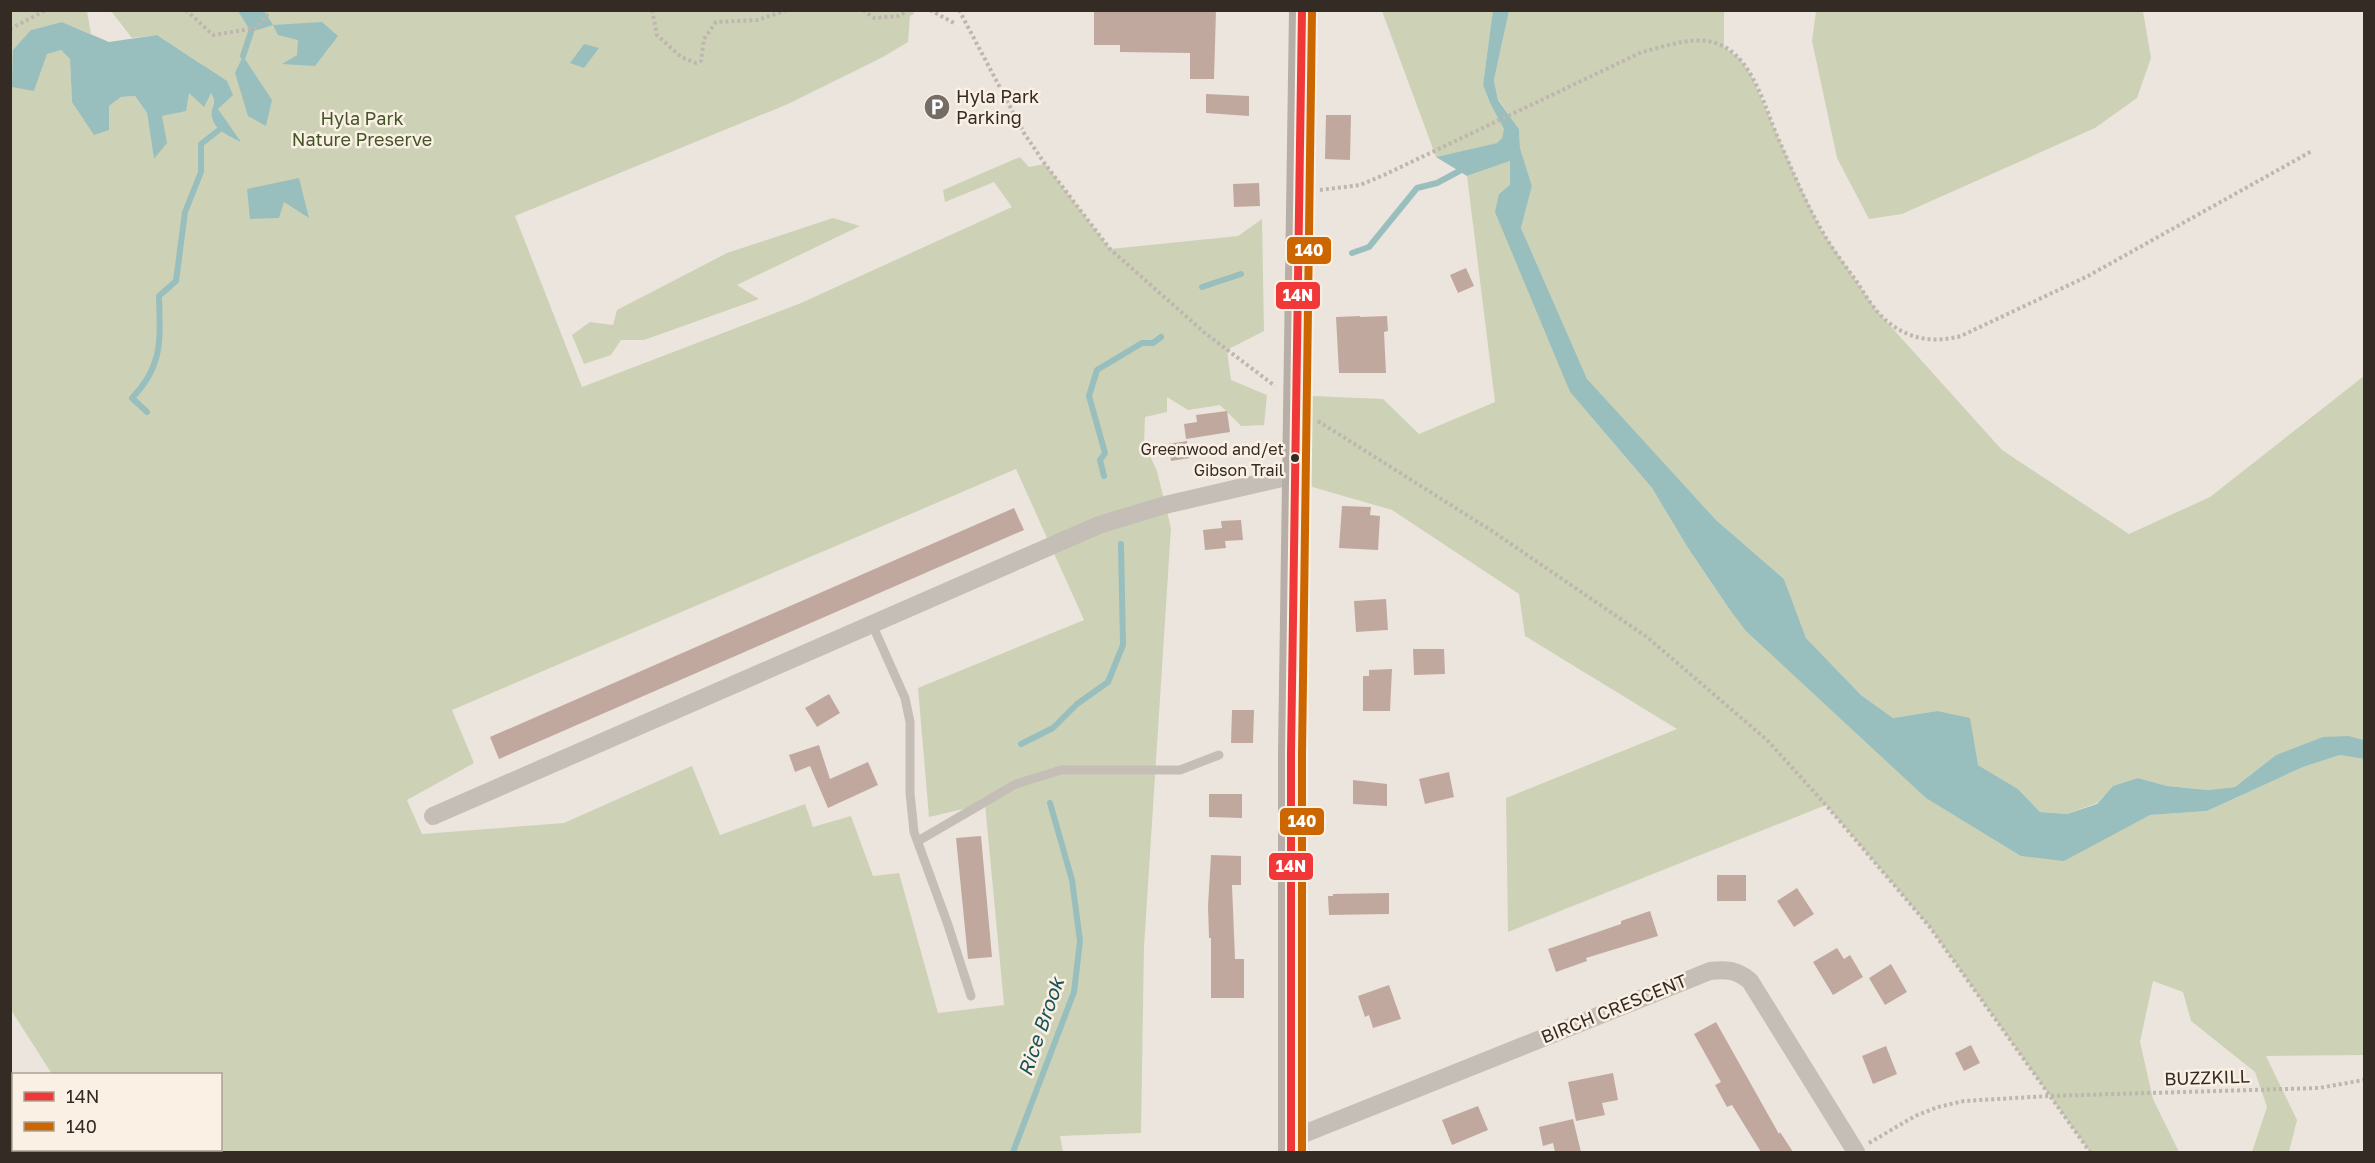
<svg xmlns="http://www.w3.org/2000/svg" width="2375" height="1163" font-family="'Golos Text',sans-serif">
<style>
.green{fill:#cdd2b6;fill-rule:evenodd}
.water{fill:#99bebe}
.lines{fill:none;stroke-linecap:round;stroke-linejoin:round}
.stream{stroke:#99bebe;stroke-width:6}
.building{fill:#c1a89e}
.path{stroke:#beb6af;stroke-width:4;stroke-dasharray:3 3;stroke-linecap:butt}
.service{stroke:#c5beb7;stroke-width:9}
.minor{stroke:#c5beb7;stroke-width:18}
.secondary{stroke:#b6aea7;stroke-width:26}
.trunk{stroke:#b0a8a2;stroke-width:30}
.bus-1-casing{stroke:#faf0e4;stroke-width:12}
.bus-2-casing{stroke:#faf0e4;stroke-width:12}
.bus-1{stroke:#f03838;stroke-width:8}
.bus-2{stroke:#c60;stroke-width:8}
.bus-dot{fill:#352b25;stroke:#faf0e4;stroke-width:2}
.labels{text-anchor:middle;stroke-width:5;stroke-linejoin:round;paint-order:stroke}
.bus-label{font-size:16px;fill:#352b25;stroke:#faf0e4;text-anchor:end}
.poi-label{font-size:18px;fill:#352b25;stroke:#faf0e4;text-anchor:start}
.park-label{font-size:18px;fill:#445528;stroke:#faf0e4}
.street-label{font-size:18px;fill:#352b25;stroke:#faf0e4}
.water-label{font-size:20px;font-style:italic;fill:#195459;stroke:#faf0e4}
.line-badge{stroke:#faf0e4;stroke-width:2}
.badge-label{font-size:16px;text-anchor:middle;font-weight:bold;fill:#fff}
</style>
<rect width="100%" height="100%" fill="#ece5dd"/>
<path class="green" d="M 11,11 L 87,11 L 91,34 L 62,22 L 31,30 L 34,91 L 47,53 L 61,50 L 70,59 L 72,102 L 109,130 L 109,106 L 121,97 L 135,96 L 147,113 L 154,158 L 162,116 L 189,93 L 211,93 C 217,105 211,105 212,116 C 213,129 226,135 236,138 L 218,109 L 203,65 L 157,35 L 132,38 L 111,11 L 913,11 L 914,14 L 910,16 L 908,42 L 883,57 L 788,104 L 515,216 L 582,387 L 801,303 L 1012,207 L 994,182 L 945,202 L 943,190 L 1020,157 L 1029,167 L 1045,164 L 1110,249 L 1238,236 L 1262,219 L 1264,331 L 1227,350 L 1231,380 L 1267,395 L 1264,425 L 1241,426 L 1220,405 L 1188,410 L 1167,397 L 1167,412 L 1145,417 L 1144,443 L 1157,471 L 1171,528 L 1144,947 L 1141,1133 L 1060,1136 L 1063,1152 L 101,1152 L 99,1150 L 220,1150 L 220,1074 L 52,1074 L 11,1010 ZM 1016,469 L 1084,620 L 918,688 L 929,817 L 985,804 L 1004,1005 L 938,1013 L 899,873 L 873,876 L 851,816 L 813,827 L 805,804 L 720,835 L 692,766 L 564,823 L 422,834 L 407,800 L 474,763 L 452,710 Z
M 1382,11 L 1493,11 L 1483,85 L 1490,103 L 1505,129 L 1502,138 L 1498,143 L 1436,157 Z
M 1509,11 L 1724,11 L 1724,47 L 1739,58 L 1751,75 L 1796,178 L 1821,230 L 1876,310 L 2002,450 L 2129,534 L 2210,497 L 2364,376 L 2364,740 L 2349,736 L 2276,755 L 2235,787 L 2208,790 L 2167,786 L 2138,778 L 2114,786 L 2097,803 L 2067,814 L 2040,812 L 2018,789 L 1978,765 L 1937,711 L 1893,718 L 1861,695 L 1806,638 L 1784,579 L 1716,520 L 1587,380 L 1521,228 L 1532,186 L 1520,148 L 1519,129 L 1498,99 L 1494,80 Z
M 1816,11 L 2143,11 L 2151,58 L 2137,98 L 2095,128 L 1902,214 L 1869,219 L 1837,158 L 1812,41 Z
M 1510,161 L 1510,186 L 1499,194 L 1570,392 L 1652,488 L 1688,548 L 1730,610 L 1926,798 L 2115,832 L 2150,815 L 2207,811 L 2303,767 L 2340,755 L 2364,759 L 2364,1055 L 2266,1056 L 2297,1120 L 2289,1152 L 2252,1152 L 2267,1107 L 2255,1072 L 2191,1021 L 2183,992 L 2153,981 L 2140,1042 L 2153,1099 L 2179,1152 L 2090,1152 L 1929,926 L 1826,805 L 1508,932 L 1506,798 L 1677,729 L 1525,636 L 1519,594 L 1392,510 L 1309,486 L 1312,396 L 1383,399 L 1419,434 L 1495,402 L 1467,176 Z
M 833,218 L 860,226 L 737,285 L 759,299 L 644,340 L 621,340 L 611,355 L 584,364 L 572,335 L 590,322 L 613,325 L 617,310 L 727,253 Z"/>
<path class="water" d="M 1493,10 L 1509,11 L 1494,80 L 1498,100 L 1519,129 L 1520,148 L 1532,186 L 1521,228 L 1587,379 L 1716,520 L 1784,579 L 1806,638 L 1861,695 L 1893,718 L 1937,711 L 1970,718 L 1978,765 L 2018,789 L 2040,812 L 2067,814 L 2097,804 L 2113,786 L 2138,778 L 2167,786 L 2208,790 L 2235,787 L 2276,755 L 2323,737 L 2349,736 L 2364,740 L 2364,759 L 2340,755 L 2303,767 L 2207,811 L 2150,815 L 2064,861 L 2021,856 L 1926,798 L 1746,631 L 1730,610 L 1688,548 L 1652,488 L 1570,392 L 1495,212 L 1499,194 L 1510,185 L 1510,161 L 1467,176 L 1436,157 L 1497,143 L 1502,138 L 1504,129 L 1490,103 L 1483,85 Z
M 238,11 L 264,11 L 273,25 L 322,22 L 338,36 L 315,66 L 282,64 L 297,55 L 298,40 L 278,35 L 273,25 L 251,32 Z
M 62,22 L 109,42 L 157,35 L 227,81 L 233,95 L 218,109 L 241,142 C 230,136 214,131 212,117 C 210,106 218,105 211,93 L 204,107 L 189,93 L 186,111 L 162,116 L 167,143 L 154,159 L 147,113 L 135,96 L 121,97 L 109,106 L 109,130 L 94,135 L 72,102 L 70,59 L 61,50 L 47,54 L 34,91 L 12,87 L 13,50 L 31,30 Z
M 584,44 L 599,48 L 584,68 L 570,63 Z
M 243,56 L 272,100 L 266,126 L 248,116 L 235,73 Z
M 299,178 L 309,218 L 284,202 L 279,218 L 250,219 L 247,189 Z"/>
<g class="lines">
<path class="stream" d="M 243,56 L 251,32
M 1352,253 L 1369,247 L 1417,188 L 1437,183 L 1465,168
M 1202,287 L 1241,274
M 147,412 L 132,398 C 164,365 160,338 159,296 L 176,281 L 185,212 L 201,172 L 201,144 L 219,130
M 1104,476 L 1100,460 L 1105,453 L 1089,396 L 1097,370 L 1142,343 L 1153,343 L 1161,337
M 1021,744 L 1053,728 L 1077,704 L 1108,682 L 1123,645 L 1121,544
M 1013,1152 L 1074,992 L 1080,941 L 1072,880 L 1050,803"/>
</g>
<path class="building" d="M 1094,10 L 1216,10 L 1214,79 L 1190,79 L 1190,53 L 1120,52 L 1120,45 L 1094,45 Z
M 1206,94 L 1249,96 L 1249,116 L 1206,113 Z
M 1326,115 L 1351,115 L 1350,160 L 1325,159 Z
M 1259,183 L 1260,206 L 1234,207 L 1233,184 Z
M 1466,268 L 1474,286 L 1458,293 L 1450,275 Z
M 1360,316 L 1360,317 L 1387,316 L 1388,331 L 1384,332 L 1386,373 L 1339,373 L 1336,317 Z
M 1227,411 L 1230,432 L 1186,439 L 1184,424 L 1197,422 L 1196,415 Z
M 1187,441 L 1190,458 L 1171,461 L 1168,444 Z
M 1342,506 L 1371,507 L 1370,515 L 1380,516 L 1378,550 L 1339,548 Z
M 1014,508 L 1024,530 L 499,759 L 490,737 Z
M 1241,520 L 1243,540 L 1225,541 L 1226,548 L 1205,550 L 1203,530 L 1222,528 L 1221,521 Z
M 1386,599 L 1388,630 L 1356,632 L 1354,601 Z
M 1413,649 L 1444,649 L 1445,674 L 1414,675 Z
M 1392,669 L 1390,711 L 1363,711 L 1363,676 L 1369,676 L 1369,670 Z
M 829,694 L 840,713 L 817,727 L 805,708 Z
M 1232,710 L 1254,710 L 1253,743 L 1231,743 Z
M 819,745 L 830,779 L 868,762 L 878,785 L 828,808 L 810,766 L 795,772 L 789,755 Z
M 1449,772 L 1454,797 L 1425,804 L 1419,779 Z
M 1353,780 L 1387,784 L 1387,806 L 1353,804 Z
M 1209,794 L 1242,794 L 1242,818 L 1209,817 Z
M 981,836 L 992,957 L 968,959 L 956,838 Z
M 1211,855 L 1241,856 L 1241,885 L 1232,885 L 1235,959 L 1244,959 L 1244,998 L 1211,998 L 1211,938 L 1209,938 L 1208,906 Z
M 1717,875 L 1746,875 L 1746,901 L 1717,901 Z
M 1797,888 L 1814,914 L 1794,927 L 1777,901 Z
M 1389,893 L 1389,914 L 1329,915 L 1328,896 L 1333,896 L 1333,894 Z
M 1650,911 L 1658,936 L 1586,958 L 1587,961 L 1556,972 L 1548,949 L 1621,924 L 1621,921 Z
M 1837,948 L 1844,959 L 1850,955 L 1863,977 L 1833,995 L 1813,962 Z
M 1891,964 L 1907,992 L 1885,1005 L 1869,978 Z
M 1389,985 L 1401,1019 L 1373,1028 L 1369,1015 L 1365,1017 L 1358,996 Z
M 1716,1022 L 1779,1134 L 1780,1132 L 1793,1152 L 1761,1152 L 1732,1105 L 1727,1107 L 1715,1085 L 1721,1082 L 1694,1034 Z
M 1971,1045 L 1980,1063 L 1964,1071 L 1955,1053 Z
M 1886,1046 L 1897,1074 L 1873,1084 L 1862,1056 Z
M 1613,1073 L 1618,1100 L 1602,1103 L 1605,1115 L 1576,1121 L 1568,1082 Z
M 1478,1106 L 1488,1130 L 1452,1145 L 1442,1120 Z
M 1573,1119 L 1581,1152 L 1555,1152 L 1553,1143 L 1543,1146 L 1539,1127 Z"/>
<g class="lines">
<path class="path" d="M 186,10 L 213,35 L 256,28 L 269,13 L 269,10
M 652,10 L 657,35 L 681,57 L 696,63 L 701,61 L 704,39 L 716,22 L 758,20 L 787,10
M 863,10 L 874,18 L 898,16 L 909,10
M 930,10 L 954,23
M 959,10 L 1024,133 L 1045,164 L 1110,249 L 1205,333 L 1275,386
M 10,29 L 46,10
M 1320,190 L 1360,185 L 1384,175 L 1642,52 C 1668,46 1698,33 1723,46 C 1754,62 1765,108 1778,138 C 1792,169 1804,200 1821,229 C 1831,248 1845,265 1857,282 C 1866,296 1875,312 1888,322 C 1910,340 1935,343 1961,336 L 2088,276 L 2312,151
M 1318,421 L 1492,531 L 1647,637 L 1767,740 L 1826,805 L 1929,926 L 2090,1152
M 1869,1143 L 1915,1116 L 1938,1107 L 1964,1101 L 2049,1096 L 2319,1088 L 2364,1080"/>
<path class="service" d="M 872,624 L 905,698 L 910,722 L 910,793 L 914,832 L 947,922 L 971,996
M 918,841 L 1016,784 L 1061,770 L 1180,770 L 1219,755"/>
<path class="minor" d="M 433,816 L 1099,525 L 1165,505 L 1295,475
M 1291,1139 L 1710,971 C 1727,969 1737,970 1750,981 L 1856,1152"/>
<path class="secondary" d="M 1291,1152 L 1291,753 L 1302,10"/>
<path class="trunk" d="M 10,1127 L 14,1132
M 25,1150 L 27,1152"/>
<defs>
<path id="bus-1" d="M 1291,1152 L 1291,753 L 1302,10"/>
<path id="bus-2" d="M 1302,1152 L 1302,753 L 1312,10"/>
</defs>
<use href="#bus-1" class="bus-1-casing"/>
<use href="#bus-2" class="bus-2-casing"/>
<use href="#bus-1" class="bus-1"/>
<use href="#bus-2" class="bus-2"/>
</g>
<defs>
<symbol id="parking-disc" viewBox="-11 -11 22 22"><circle r="9.5" fill="#756c65" stroke="#faf0e4"/><path d="M-3.5-5.5H1a3.5 3.5 0 0 1 0 7H-1V5.5H-3.5ZM-1-3.4V-.6H.8a1.4 1.4 0 0 0 0-2.8Z" fill="#fff"/></symbol>
</defs>
<g fill-rule="evenodd">
<use href="#parking-disc" x="922" y="92" width="30" height="30"/>
</g>
<circle class="bus-dot" cx="1295" cy="458" r="5"/>
<g class="labels">
<g class="bus-label">
<text x="1284" y="455">Greenwood and/et<tspan x="1284" dy="21">Gibson Trail</tspan></text>
</g>
<g class="poi-label">
<text x="956" y="103">Hyla Park<tspan x="956" dy="21">Parking</tspan></text>
</g>
<g class="park-label">
<text x="362" y="125">Hyla Park<tspan x="362" dy="21">Nature Preserve</tspan></text>
</g>
<g class="street-label">
<text transform="translate(1614 1009) rotate(-22)" y="6">BIRCH CRESCENT</text>
<text transform="translate(2207 1078) rotate(-2)" y="6">BUZZKILL</text>
</g>
<g class="water-label">
<text transform="translate(1041 1027) rotate(-71)" y="7">Rice Brook</text>
</g>
</g>
<g class="line-badge">
<rect x="1286" y="236" width="46" height="29" rx="6" fill="#c60"/>
<rect x="1275" y="281" width="46" height="29" rx="6" fill="#f03838"/>
<rect x="1279" y="807" width="46" height="29" rx="6" fill="#c60"/>
<rect x="1268" y="852" width="46" height="29" rx="6" fill="#f03838"/>
</g>
<g class="badge-label">
<text x="1309" y="256">140</text>
<text x="1298" y="301">14N</text>
<text x="1302" y="827">140</text>
<text x="1291" y="872">14N</text>
</g>
<rect width="2375" height="1163" fill="none" stroke="#352b25" stroke-width="24"/>
<rect x="12" y="1073" width="210" height="78" fill="#faf0e4" stroke="#aba198" stroke-width="1.5"/>
<rect x="24" y="1092" width="30" height="9" fill="#f03838" stroke="#aba198" stroke-width="1.5"/>
<text x="66" y="1103" font-size="18" fill="#352b25">14N</text>
<rect x="24" y="1122" width="30" height="9" fill="#cc6600" stroke="#aba198" stroke-width="1.5"/>
<text x="66" y="1133" font-size="18" fill="#352b25">140</text>
</svg>
